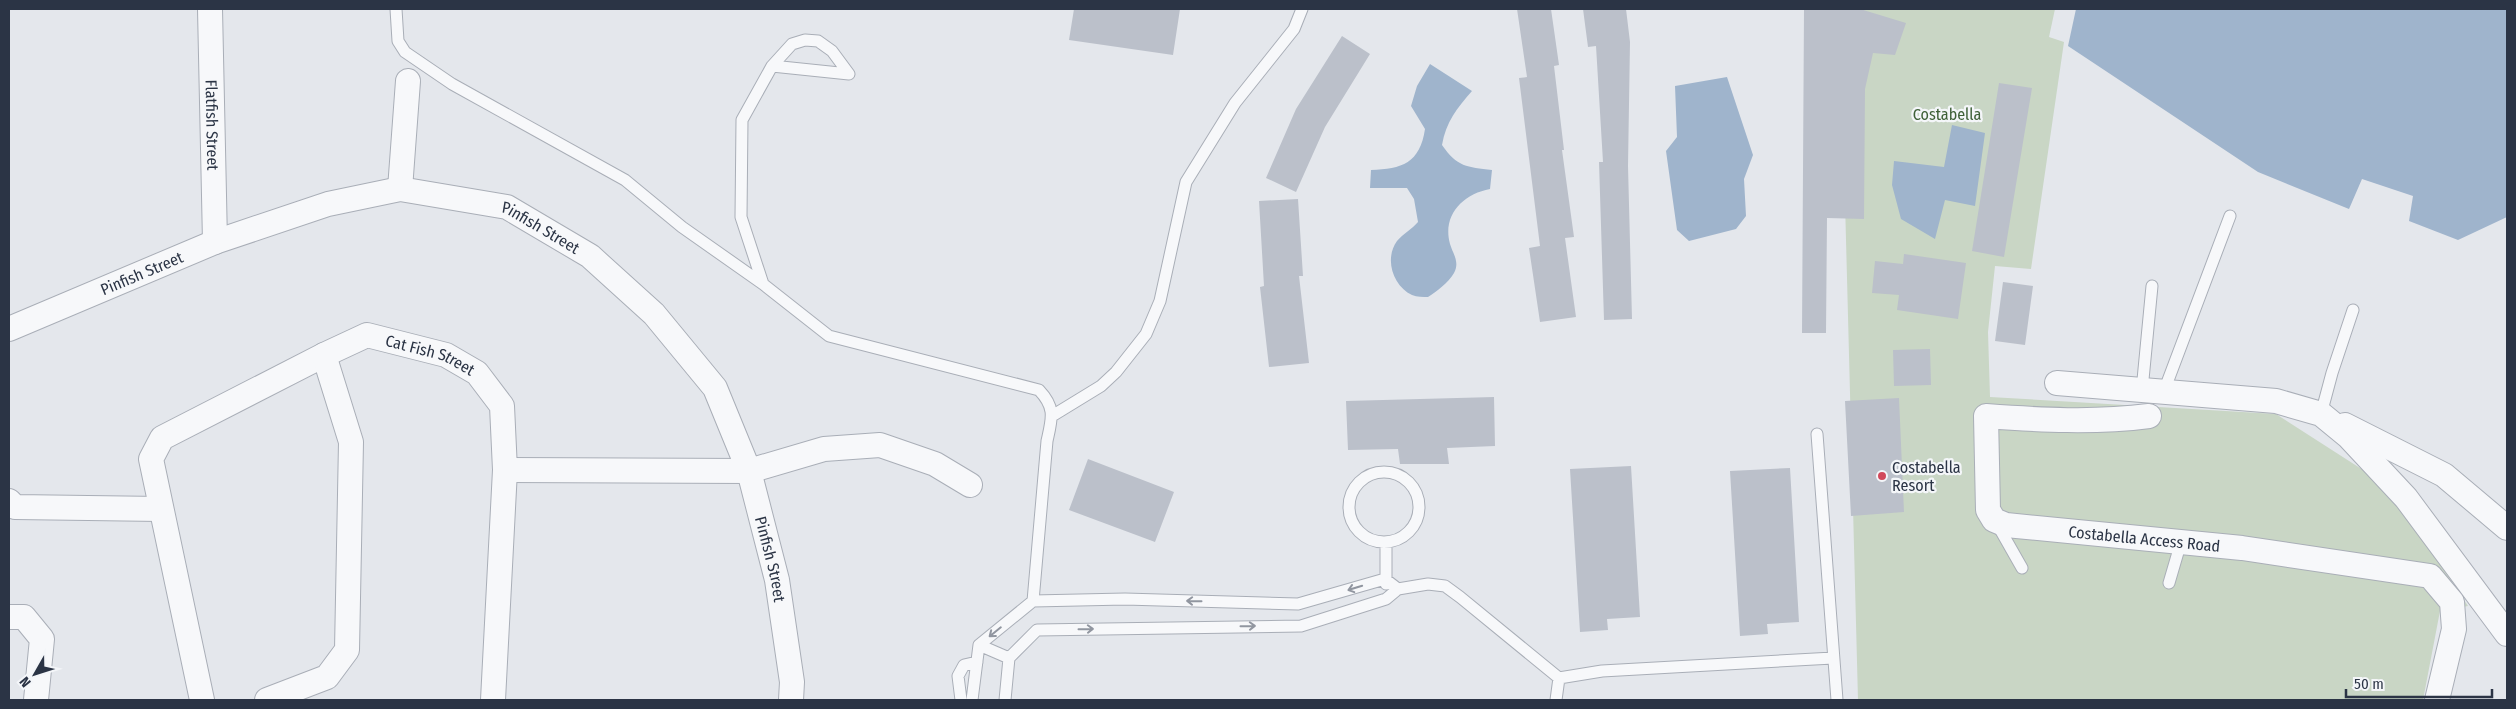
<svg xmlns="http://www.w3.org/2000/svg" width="2516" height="709" font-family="'Fira Sans Condensed',sans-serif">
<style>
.green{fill:#c9d6c5}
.water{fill:#9fb4cc}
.building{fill:#bbc0ca}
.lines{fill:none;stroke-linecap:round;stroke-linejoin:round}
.lane-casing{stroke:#a9aeb7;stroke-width:13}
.street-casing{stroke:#a9aeb7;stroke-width:26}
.lane{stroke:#f7f8fa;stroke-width:11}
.street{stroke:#f7f8fa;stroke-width:24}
.oneway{stroke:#9196a0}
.poi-dot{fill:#d1495b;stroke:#f4f6f9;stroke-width:2}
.labels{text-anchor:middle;stroke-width:4.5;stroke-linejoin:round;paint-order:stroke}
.park-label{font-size:16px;fill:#3f6138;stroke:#f4f6f9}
.street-label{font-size:16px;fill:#2b3445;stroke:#f4f6f9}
.poi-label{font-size:16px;fill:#2b3445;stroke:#f4f6f9;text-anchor:start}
</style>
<rect width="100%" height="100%" fill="#e4e7ec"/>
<path class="green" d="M 1840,9 L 2055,9 L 2049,37 L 2064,42 L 2031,269 L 1995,266 L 1988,332 L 1990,397 L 2276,414 L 2388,486 L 2468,606 L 2440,611 L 2423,700 L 1858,700 Z"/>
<path class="water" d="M 2076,9 L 2507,9 L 2507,217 L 2458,240 L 2409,221 L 2413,196 L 2362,179 L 2349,209 L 2258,172 L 2068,46 Z
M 1430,64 L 1472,91 C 1457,108 1446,122 1442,145 C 1457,167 1467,167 1492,170 L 1490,189 C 1463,194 1442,215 1450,244 C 1453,254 1460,262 1454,273 C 1448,283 1437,291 1428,297 C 1423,297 1417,297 1412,295 C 1393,286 1384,259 1397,241 C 1403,234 1412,229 1418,222 L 1414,199 L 1407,188 L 1370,188 L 1371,170 C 1402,169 1420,163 1425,129 L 1411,106 L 1417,86 Z
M 1727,77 L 1753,155 L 1744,179 L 1746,216 L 1736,229 L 1689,241 L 1677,230 L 1666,151 L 1677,137 L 1675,86 Z
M 1952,125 L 1985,133 L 1975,206 L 1945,200 L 1935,239 L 1901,219 L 1892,185 L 1894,161 L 1944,167 Z"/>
<path class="building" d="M 1074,9 L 1180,9 L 1173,55 L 1069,40 Z
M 1517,9 L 1551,9 L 1559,65 L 1554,66 L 1564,150 L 1562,150 L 1574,237 L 1565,238 L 1576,317 L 1540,322 L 1529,248 L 1540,246 L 1519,78 L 1527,77 Z
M 1583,9 L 1626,9 L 1630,42 L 1628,166 L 1632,319 L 1604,320 L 1599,162 L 1603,162 L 1596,46 L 1588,47 Z
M 1804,9 L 1860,9 L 1906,23 L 1895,55 L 1873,53 L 1865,89 L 1864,219 L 1827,218 L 1826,333 L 1802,333 Z
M 1342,36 L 1370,54 L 1325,127 L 1296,192 L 1266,178 L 1296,109 Z
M 1999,83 L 2032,88 L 2004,257 L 1972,251 Z
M 1298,199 L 1303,276 L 1299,276 L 1309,363 L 1269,367 L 1260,287 L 1264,286 L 1259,201 Z
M 1904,254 L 1966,263 L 1958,319 L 1897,310 L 1899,295 L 1872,293 L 1875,261 L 1903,264 Z
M 2003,282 L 2033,286 L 2025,345 L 1995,341 Z
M 1930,349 L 1931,385 L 1894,386 L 1893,350 Z
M 1494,397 L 1495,446 L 1447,448 L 1449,464 L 1400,464 L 1398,449 L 1348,450 L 1346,401 Z
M 1899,398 L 1904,512 L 1851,516 L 1845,401 Z
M 1088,459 L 1174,492 L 1155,542 L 1069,510 Z
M 1631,466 L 1640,617 L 1607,619 L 1608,630 L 1580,632 L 1570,469 Z
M 1790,468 L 1799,622 L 1767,624 L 1768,634 L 1740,636 L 1730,471 Z"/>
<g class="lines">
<defs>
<path id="lane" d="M 396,9 L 398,41 L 405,52 L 452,84 L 625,180 L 682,227 L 763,284
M 772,66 L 849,74 L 832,51 L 818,41 L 805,40 L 792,44 L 772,66 L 742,120 L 741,217 L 763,284 L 829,336 L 1039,390 C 1056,408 1052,418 1047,441 L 1033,601
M 2142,390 L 2152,286
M 2164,391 L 2230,216
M 2321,414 L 2332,373 L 2353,310
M 1052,416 L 1101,386 L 1116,372 L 1146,334 L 1160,301 L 1186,182 L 1235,103 L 1294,29 L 1302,9
M 1817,434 L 1837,700
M1349 507a35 35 0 1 1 70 0a35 35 0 1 1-70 0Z
M 1997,524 L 2022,568
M 2169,583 L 2181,542
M 1386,584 L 1386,544
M 979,645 L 1009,658
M 961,700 L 958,676 L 964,665 L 977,662
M 972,700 L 979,645 L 1033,601 L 1125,599 L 1298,604 L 1385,579 L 1398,589
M 1005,700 L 1009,658 L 1037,630 L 1301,626 L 1386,599 L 1398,589 L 1428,584 L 1445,586 L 1460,597 L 1559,678 L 1602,671 L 1833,658
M 1556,700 L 1559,678"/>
<g id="street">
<path id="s1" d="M 210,9 L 215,242"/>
<path d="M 400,189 L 408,81"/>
<path id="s2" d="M 9,329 L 215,242 L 328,204 L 400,189 L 507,207 L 590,256 L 654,314 L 715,388 L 749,471 L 777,580 L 792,682 L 791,700"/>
<path d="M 2057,383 L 2276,401 L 2321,414 L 2349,437 L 2406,498 L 2507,634"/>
<path id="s3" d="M 2149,416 C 2094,423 2041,420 1986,416 L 1988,510 L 1994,520 L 2006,525 L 2242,548 L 2430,576 L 2452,602 L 2454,629 L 2437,700"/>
<path d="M 2345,425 L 2444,475 L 2507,528"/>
<path d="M 505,470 L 749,471 L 824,449 L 880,445 L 935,464 L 970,485"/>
<path d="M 9,501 L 15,507 L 161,509"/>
<path d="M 9,617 L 24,617 L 42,639 L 36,700"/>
<path id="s4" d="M 202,700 L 151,459 L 162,438 L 324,355 L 367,335 L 446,355 L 477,373 L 502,406 L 505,470 L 493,700"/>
<path d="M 267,700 L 327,677 L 347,650 L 351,442 L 324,355"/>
</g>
</defs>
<use href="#lane" class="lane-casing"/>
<use href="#street" class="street-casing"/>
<use href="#lane" class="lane"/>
<use href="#street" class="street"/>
</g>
<defs><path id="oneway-shaft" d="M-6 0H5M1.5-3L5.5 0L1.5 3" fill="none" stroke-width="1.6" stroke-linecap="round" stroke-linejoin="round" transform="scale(1.25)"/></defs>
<g class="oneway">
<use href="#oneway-shaft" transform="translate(1355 588) rotate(163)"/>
<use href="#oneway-shaft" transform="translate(1194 601) rotate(-179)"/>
<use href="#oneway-shaft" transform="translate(1248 626) rotate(-1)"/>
<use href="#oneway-shaft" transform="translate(1086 629) rotate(-1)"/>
<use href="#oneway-shaft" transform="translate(995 632) rotate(141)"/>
</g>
<circle class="poi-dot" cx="1882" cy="476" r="5"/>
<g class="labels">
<g class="park-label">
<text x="1947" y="120">Costabella</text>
</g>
<g class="street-label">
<text dy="6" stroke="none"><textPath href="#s1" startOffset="116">Flatfish Street</textPath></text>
<text dy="6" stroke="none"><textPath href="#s2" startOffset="564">Pinfish Street</textPath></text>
<text dy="6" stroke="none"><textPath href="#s2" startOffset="144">Pinfish Street</textPath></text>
<text dy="6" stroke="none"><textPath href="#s4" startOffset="566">Cat Fish Street</textPath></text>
<text dy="6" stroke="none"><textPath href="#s3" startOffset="421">Costabella Access Road</textPath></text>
<text dy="6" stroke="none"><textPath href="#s2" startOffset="984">Pinfish Street</textPath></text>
</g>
<g class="poi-label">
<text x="1892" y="473">Costabella<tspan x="1892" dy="18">Resort</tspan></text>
</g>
</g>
<rect width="2516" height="709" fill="none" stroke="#2b3445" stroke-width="20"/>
<g transform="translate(35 674) rotate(231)" stroke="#f4f6f9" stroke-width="4" paint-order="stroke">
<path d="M0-4L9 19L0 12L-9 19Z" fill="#2b3445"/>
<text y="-8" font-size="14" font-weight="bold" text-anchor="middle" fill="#2b3445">N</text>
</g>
<path d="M2346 689v8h146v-8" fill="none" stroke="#2b3445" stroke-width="2.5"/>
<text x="2354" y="689" font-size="15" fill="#2b3445" stroke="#f4f6f9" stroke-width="4" paint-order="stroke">50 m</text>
</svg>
